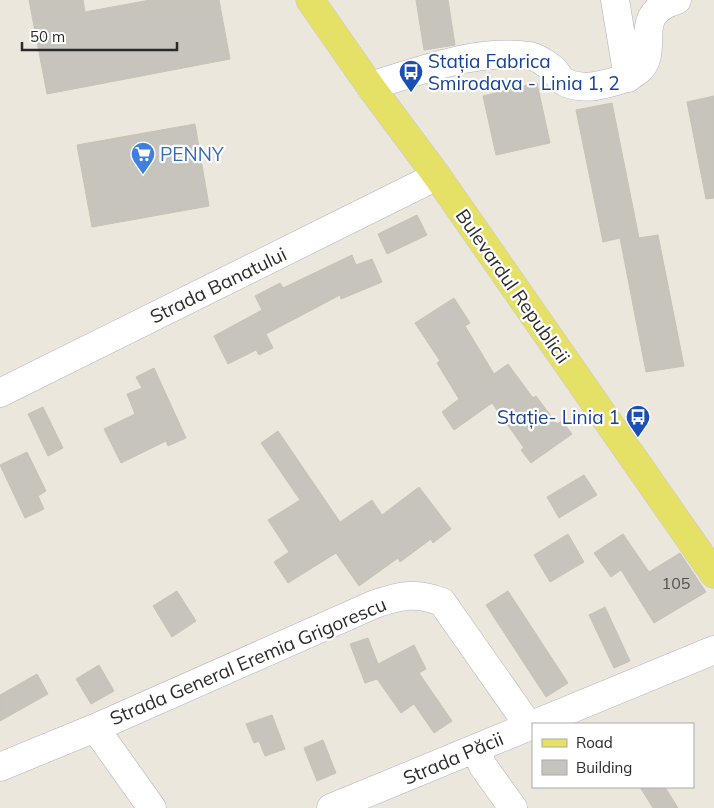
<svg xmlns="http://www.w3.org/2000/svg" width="714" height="808" font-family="Mulish,sans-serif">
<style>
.building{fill:#c6c4bc;stroke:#c6c3b6}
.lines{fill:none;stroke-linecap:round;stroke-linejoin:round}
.minor-casing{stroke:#b0b0bc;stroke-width:29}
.major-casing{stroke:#c8c8c8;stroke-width:29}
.minor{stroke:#fff;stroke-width:28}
.major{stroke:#e5e167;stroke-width:28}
.labels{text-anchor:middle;stroke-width:4.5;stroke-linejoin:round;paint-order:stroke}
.number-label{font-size:16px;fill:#51504e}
.transit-label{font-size:19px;fill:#164399;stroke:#fff;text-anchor:start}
.shop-label{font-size:19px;fill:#366cbe;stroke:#fff;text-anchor:start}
.street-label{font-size:19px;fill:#2a2a2a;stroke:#fff}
</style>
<rect width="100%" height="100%" fill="#ebe7dd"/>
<path class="building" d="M 29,0 L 83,0 L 85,12 L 150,0 L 219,0 L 230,59 L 47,94 Z
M 416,0 L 448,0 L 455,45 L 424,50 Z
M 537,83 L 550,143 L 496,155 L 483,96 Z
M 714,96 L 714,198 L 706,199 L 687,102 Z
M 612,103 L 639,238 L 658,235 L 684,366 L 646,372 L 620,238 L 603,242 L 576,110 Z
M 195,124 L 209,206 L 92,227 L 77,145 Z
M 417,215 L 427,235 L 387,254 L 378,234 Z
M 352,255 L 356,265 L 372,259 L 382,282 L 341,299 L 340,295 L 266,334 L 273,348 L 259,355 L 256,350 L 228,364 L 214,336 L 262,310 L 255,296 L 280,283 L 283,288 Z
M 454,298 L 470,323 L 465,326 L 494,374 L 508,364 L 533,398 L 536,396 L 557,424 L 562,421 L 572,434 L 531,463 L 521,450 L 524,448 L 492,403 L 454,430 L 442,412 L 459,399 L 437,363 L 440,361 L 415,323 Z
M 154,368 L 186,438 L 168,446 L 166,441 L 121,463 L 104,429 L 135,414 L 127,394 L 142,388 L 136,377 Z
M 43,407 L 63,448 L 48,456 L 28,414 Z
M 278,431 L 340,522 L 372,500 L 382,515 L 419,487 L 451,529 L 433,543 L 431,539 L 400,562 L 398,558 L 359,586 L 336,553 L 288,583 L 274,562 L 289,552 L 268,520 L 300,500 L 261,443 Z
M 27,452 L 46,491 L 38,496 L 44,509 L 25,518 L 0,465 Z
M 584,475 L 597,495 L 559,518 L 547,497 Z
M 568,534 L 584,562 L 550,582 L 534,555 Z
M 623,534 L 649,572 L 680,553 L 706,592 L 654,623 L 621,570 L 611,577 L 594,553 Z
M 177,591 L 196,621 L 172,637 L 153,606 Z
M 508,591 L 568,683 L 546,697 L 486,605 Z
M 605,607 L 630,661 L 614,668 L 589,615 Z
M 368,638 L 378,664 L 414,645 L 426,669 L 419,673 L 452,721 L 434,733 L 414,704 L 401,713 L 377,679 L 365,683 L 350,644 Z
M 99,665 L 114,691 L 91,704 L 76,679 Z
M 37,674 L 48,694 L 0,721 L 0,695 Z
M 272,715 L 285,749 L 265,756 L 259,741 L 254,743 L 246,724 Z
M 323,740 L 336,773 L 317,781 L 304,748 Z
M 640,787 L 665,787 L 678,808 L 653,808 Z"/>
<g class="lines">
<defs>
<path id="minor" d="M 615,0 L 628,78
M 370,86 C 421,71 476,48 530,56 C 537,57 548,65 553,69 C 557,73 559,78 563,81 C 572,87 590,88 600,85 C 614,82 628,79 639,70 C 661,50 629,14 677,0
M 0,393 L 437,176
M 95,728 L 152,808
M 475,749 L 483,766 L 513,808
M 0,767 L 95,728 L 375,604 C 402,595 415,592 442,602 L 529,726
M 331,808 L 714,650"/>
<path id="major" d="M 310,0 L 370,86 L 437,176 L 714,574"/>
</defs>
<use href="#minor" class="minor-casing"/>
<use href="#major" class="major-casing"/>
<use href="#minor" class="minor"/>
<use href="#major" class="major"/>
</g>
<defs>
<symbol id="bus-pin" viewBox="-11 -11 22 30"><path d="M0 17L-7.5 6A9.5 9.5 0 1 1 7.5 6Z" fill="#1a4fb4" stroke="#fff"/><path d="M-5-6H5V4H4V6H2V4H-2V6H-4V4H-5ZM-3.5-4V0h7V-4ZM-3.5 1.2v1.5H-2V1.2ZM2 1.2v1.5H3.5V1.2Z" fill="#fff"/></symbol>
<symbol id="supermarket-pin" viewBox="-11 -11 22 30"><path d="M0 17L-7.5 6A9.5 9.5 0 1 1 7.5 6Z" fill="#3f7fe0" stroke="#fff"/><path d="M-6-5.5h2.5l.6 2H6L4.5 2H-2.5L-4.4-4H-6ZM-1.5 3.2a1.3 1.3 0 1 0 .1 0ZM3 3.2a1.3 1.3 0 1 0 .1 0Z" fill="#fff"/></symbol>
</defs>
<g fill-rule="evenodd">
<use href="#bus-pin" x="397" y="58" width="28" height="38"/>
<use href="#supermarket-pin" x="129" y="140" width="28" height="38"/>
<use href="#bus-pin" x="624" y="403" width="28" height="38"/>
</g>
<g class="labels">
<g class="number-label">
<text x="676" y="589">105</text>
</g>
<g class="transit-label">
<text x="428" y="68">Stația Fabrica<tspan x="428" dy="22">Smirodava - Linia 1, 2</tspan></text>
<text x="620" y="424" text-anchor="end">Stație- Linia 1</text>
</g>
<g class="shop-label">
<text x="160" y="161">PENNY</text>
</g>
<g class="street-label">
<text transform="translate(218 285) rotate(-26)" y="7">Strada Banatului</text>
<text transform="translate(513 286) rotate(55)" y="7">Bulevardul Republicii</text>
<text transform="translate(248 661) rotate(-23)" y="7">Strada General Eremia Grigorescu</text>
<text transform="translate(453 758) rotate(-23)" y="7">Strada Păcii</text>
</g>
</g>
<rect x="532" y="723" width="162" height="65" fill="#ffffff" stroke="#aaaaaa"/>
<rect x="542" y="739" width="25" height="8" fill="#e5e167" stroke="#aaaaaa"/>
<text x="576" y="748" font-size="15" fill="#2a2a2a">Road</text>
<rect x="542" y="760" width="25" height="15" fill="#c6c4bc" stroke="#aaaaaa"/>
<text x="576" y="773" font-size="15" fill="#2a2a2a">Building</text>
<path d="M22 42v8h155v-8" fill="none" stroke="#2a2a2a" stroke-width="2.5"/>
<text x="30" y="42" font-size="15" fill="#2a2a2a" stroke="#ffffff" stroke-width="4" paint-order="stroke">50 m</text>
</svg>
